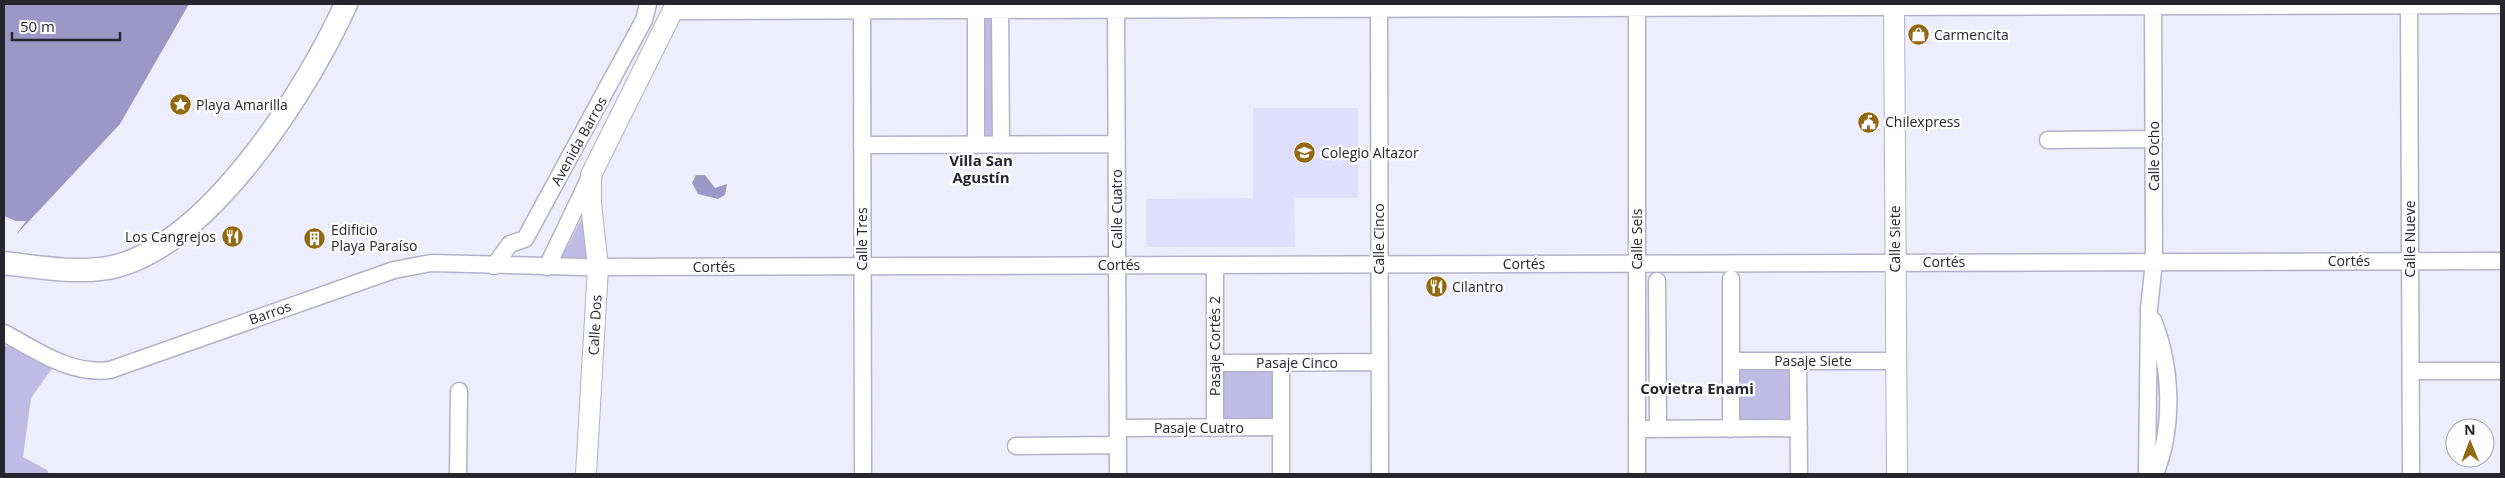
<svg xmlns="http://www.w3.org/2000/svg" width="2505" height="478" font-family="'Open Sans',sans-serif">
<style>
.built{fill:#e0defd}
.green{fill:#bfbbe5}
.water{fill:#9c97c4}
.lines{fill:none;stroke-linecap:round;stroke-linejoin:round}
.minor-casing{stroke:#b3b1c8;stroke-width:19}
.tertiary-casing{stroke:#b3b1c8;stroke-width:22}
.secondary-casing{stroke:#b3b1c8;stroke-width:25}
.minor{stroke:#fff;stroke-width:16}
.tertiary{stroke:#fff;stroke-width:20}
.secondary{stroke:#fff;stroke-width:22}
.labels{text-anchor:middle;stroke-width:5;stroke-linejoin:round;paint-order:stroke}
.poi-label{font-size:14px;fill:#27262f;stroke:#fcfcfc;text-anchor:start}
.street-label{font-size:14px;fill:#27262f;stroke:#fcfcfc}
.neighbourhood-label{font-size:15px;font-weight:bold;fill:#27262f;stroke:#fcfcfc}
</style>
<rect width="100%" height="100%" fill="#eeedfb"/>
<path class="built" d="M 1253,108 L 1358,108 L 1358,198 L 1294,198 L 1295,247 L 1146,247 L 1146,199 L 1253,198 Z"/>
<path class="green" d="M 980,17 L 997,17 L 998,140 L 981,140 Z
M 583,216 L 589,259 L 562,257 Z
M 4,345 L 56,363 L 31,398 L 23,457 L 47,470 L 49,474 L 4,474 Z
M 1738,368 L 1791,368 L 1792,421 L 1737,422 Z
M 1222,369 L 1275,370 L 1274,422 L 1221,422 Z"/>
<path class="water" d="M 4,4 L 189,4 L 120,124 L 16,235 L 26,221 L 16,221 L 4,216 Z
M 696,175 L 705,175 L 715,188 L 727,184 L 725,195 L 718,199 L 698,194 L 692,183 Z"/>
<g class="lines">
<defs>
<path id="minor" d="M 862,4 L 863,474
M 1116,4 L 1118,474
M 1379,4 L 1380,474
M 1637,4 L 1637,474
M 2409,4 L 2411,474
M 976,10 L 976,145
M 1000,10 L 1001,145
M 674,11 L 2501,5
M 2048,140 L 2154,139
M 862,145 L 1117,144
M 1215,265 L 1215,428
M 494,266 L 510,244 L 525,239 L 644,20 L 648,4
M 547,267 L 590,177
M 1731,279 L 1731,429
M 1657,281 L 1658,429
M 2153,320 C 2172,367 2174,427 2155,474
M 4,333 C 38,351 70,375 110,370 L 394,270 L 431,263 L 585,267 L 2501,261
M 1731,361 L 1895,361
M 1798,361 L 1799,474
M 1215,363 L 1380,362
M 1281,363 L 1281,474
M 2411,371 L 2501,371
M 1118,428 L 1281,427
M 1637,429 L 1799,428
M 1016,446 L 1118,445
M 458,474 L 459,391
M 2147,474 L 2149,308 L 2154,262 L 2153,4"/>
<path id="tertiary" d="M 1894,4 L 1897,474
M 586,474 L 598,267 L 591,204 L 591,175 L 676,4"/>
<path id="secondary" d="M 4,263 C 40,267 81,275 117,266 C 212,240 307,90 346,4"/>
</defs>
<use href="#minor" class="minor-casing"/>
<use href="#tertiary" class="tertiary-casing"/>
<use href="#secondary" class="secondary-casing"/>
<use href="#minor" class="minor"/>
<use href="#tertiary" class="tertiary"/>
<use href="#secondary" class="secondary"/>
</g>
<defs>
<symbol id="shop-disc" viewBox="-11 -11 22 22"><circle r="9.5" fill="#926811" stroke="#fcfcfc"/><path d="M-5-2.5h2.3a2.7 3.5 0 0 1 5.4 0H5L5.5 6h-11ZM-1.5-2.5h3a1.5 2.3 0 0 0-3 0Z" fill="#fff"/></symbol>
<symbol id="sight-disc" viewBox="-11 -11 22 22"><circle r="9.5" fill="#926811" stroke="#fcfcfc"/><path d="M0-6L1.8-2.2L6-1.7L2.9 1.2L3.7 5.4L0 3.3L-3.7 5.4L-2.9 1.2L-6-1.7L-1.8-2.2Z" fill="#fff"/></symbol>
<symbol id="civic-disc" viewBox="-11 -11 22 22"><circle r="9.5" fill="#926811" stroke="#fcfcfc"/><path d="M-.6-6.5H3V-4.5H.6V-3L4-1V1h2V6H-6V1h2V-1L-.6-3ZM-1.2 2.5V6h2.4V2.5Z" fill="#fff"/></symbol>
<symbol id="school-disc" viewBox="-11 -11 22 22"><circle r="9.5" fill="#926811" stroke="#fcfcfc"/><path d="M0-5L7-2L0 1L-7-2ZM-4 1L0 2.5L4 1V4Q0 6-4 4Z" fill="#fff"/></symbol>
<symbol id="restaurant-disc" viewBox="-11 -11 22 22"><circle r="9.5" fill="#926811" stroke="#fcfcfc"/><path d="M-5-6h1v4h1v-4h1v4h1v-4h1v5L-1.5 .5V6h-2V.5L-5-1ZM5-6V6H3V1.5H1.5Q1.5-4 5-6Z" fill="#fff"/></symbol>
<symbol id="building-disc" viewBox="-11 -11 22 22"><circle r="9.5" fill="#926811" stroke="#fcfcfc"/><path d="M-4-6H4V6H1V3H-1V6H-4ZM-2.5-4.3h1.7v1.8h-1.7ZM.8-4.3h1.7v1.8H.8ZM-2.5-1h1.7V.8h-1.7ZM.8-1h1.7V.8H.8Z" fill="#fff"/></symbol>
</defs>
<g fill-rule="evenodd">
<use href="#shop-disc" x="1906" y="22" width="25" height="25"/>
<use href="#sight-disc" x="168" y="92" width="25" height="25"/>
<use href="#civic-disc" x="1856" y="110" width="25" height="25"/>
<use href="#school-disc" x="1292" y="140" width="25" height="25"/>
<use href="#restaurant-disc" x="220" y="224" width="25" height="25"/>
<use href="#building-disc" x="302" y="226" width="25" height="25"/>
<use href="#restaurant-disc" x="1424" y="274" width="25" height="25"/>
</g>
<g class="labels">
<g class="poi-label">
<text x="1934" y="40">Carmencita</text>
<text x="196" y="110">Playa Amarilla</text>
<text x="1885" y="127">Chilexpress</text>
<text x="1321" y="158">Colegio Altazor</text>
<text x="331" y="235">Edificio<tspan x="331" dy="16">Playa Paraíso</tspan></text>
<text x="216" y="242" text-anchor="end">Los Cangrejos</text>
<text x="1452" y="292">Cilantro</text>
</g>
<g class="street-label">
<text transform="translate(579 141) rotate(-61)" y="5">Avenida Barros</text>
<text transform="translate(2154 156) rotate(-90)" y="5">Calle Ocho</text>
<text transform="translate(1117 209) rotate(-90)" y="5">Calle Cuatro</text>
<text transform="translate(862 239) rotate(-90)" y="5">Calle Tres</text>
<text transform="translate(1379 239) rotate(-90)" y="5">Calle Cinco</text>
<text transform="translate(1637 239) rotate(-90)" y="5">Calle Seis</text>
<text transform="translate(1895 239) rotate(-90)" y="5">Calle Siete</text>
<text transform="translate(2410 239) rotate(-90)" y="5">Calle Nueve</text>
<text x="2349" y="266">Cortés</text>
<text x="1944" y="267">Cortés</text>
<text x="1524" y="269">Cortés</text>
<text x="1119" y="270">Cortés</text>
<text x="714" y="272">Cortés</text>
<text transform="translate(270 313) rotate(-20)" y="5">Barros</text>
<text transform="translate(595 325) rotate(-87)" y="5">Calle Dos</text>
<text transform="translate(1215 346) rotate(-90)" y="5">Pasaje Cortés 2</text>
<text x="1813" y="366">Pasaje Siete</text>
<text x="1297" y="368">Pasaje Cinco</text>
<text x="1199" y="433">Pasaje Cuatro</text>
</g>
<g class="neighbourhood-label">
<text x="981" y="166">Villa San<tspan x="981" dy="17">Agustín</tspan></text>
<text x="1697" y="394">Covietra Enami</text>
</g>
</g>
<rect width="2505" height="478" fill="none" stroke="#27262f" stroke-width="10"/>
<g transform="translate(2470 443) rotate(359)"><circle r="24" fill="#fcfcfc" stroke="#a7a6aa"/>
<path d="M0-4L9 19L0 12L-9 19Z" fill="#926811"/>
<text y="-8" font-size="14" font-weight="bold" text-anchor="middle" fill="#27262f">N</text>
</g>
<path d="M12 32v8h108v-8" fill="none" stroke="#27262f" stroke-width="2.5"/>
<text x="20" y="32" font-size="15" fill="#27262f" stroke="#fcfcfc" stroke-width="4" paint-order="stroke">50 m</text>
</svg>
